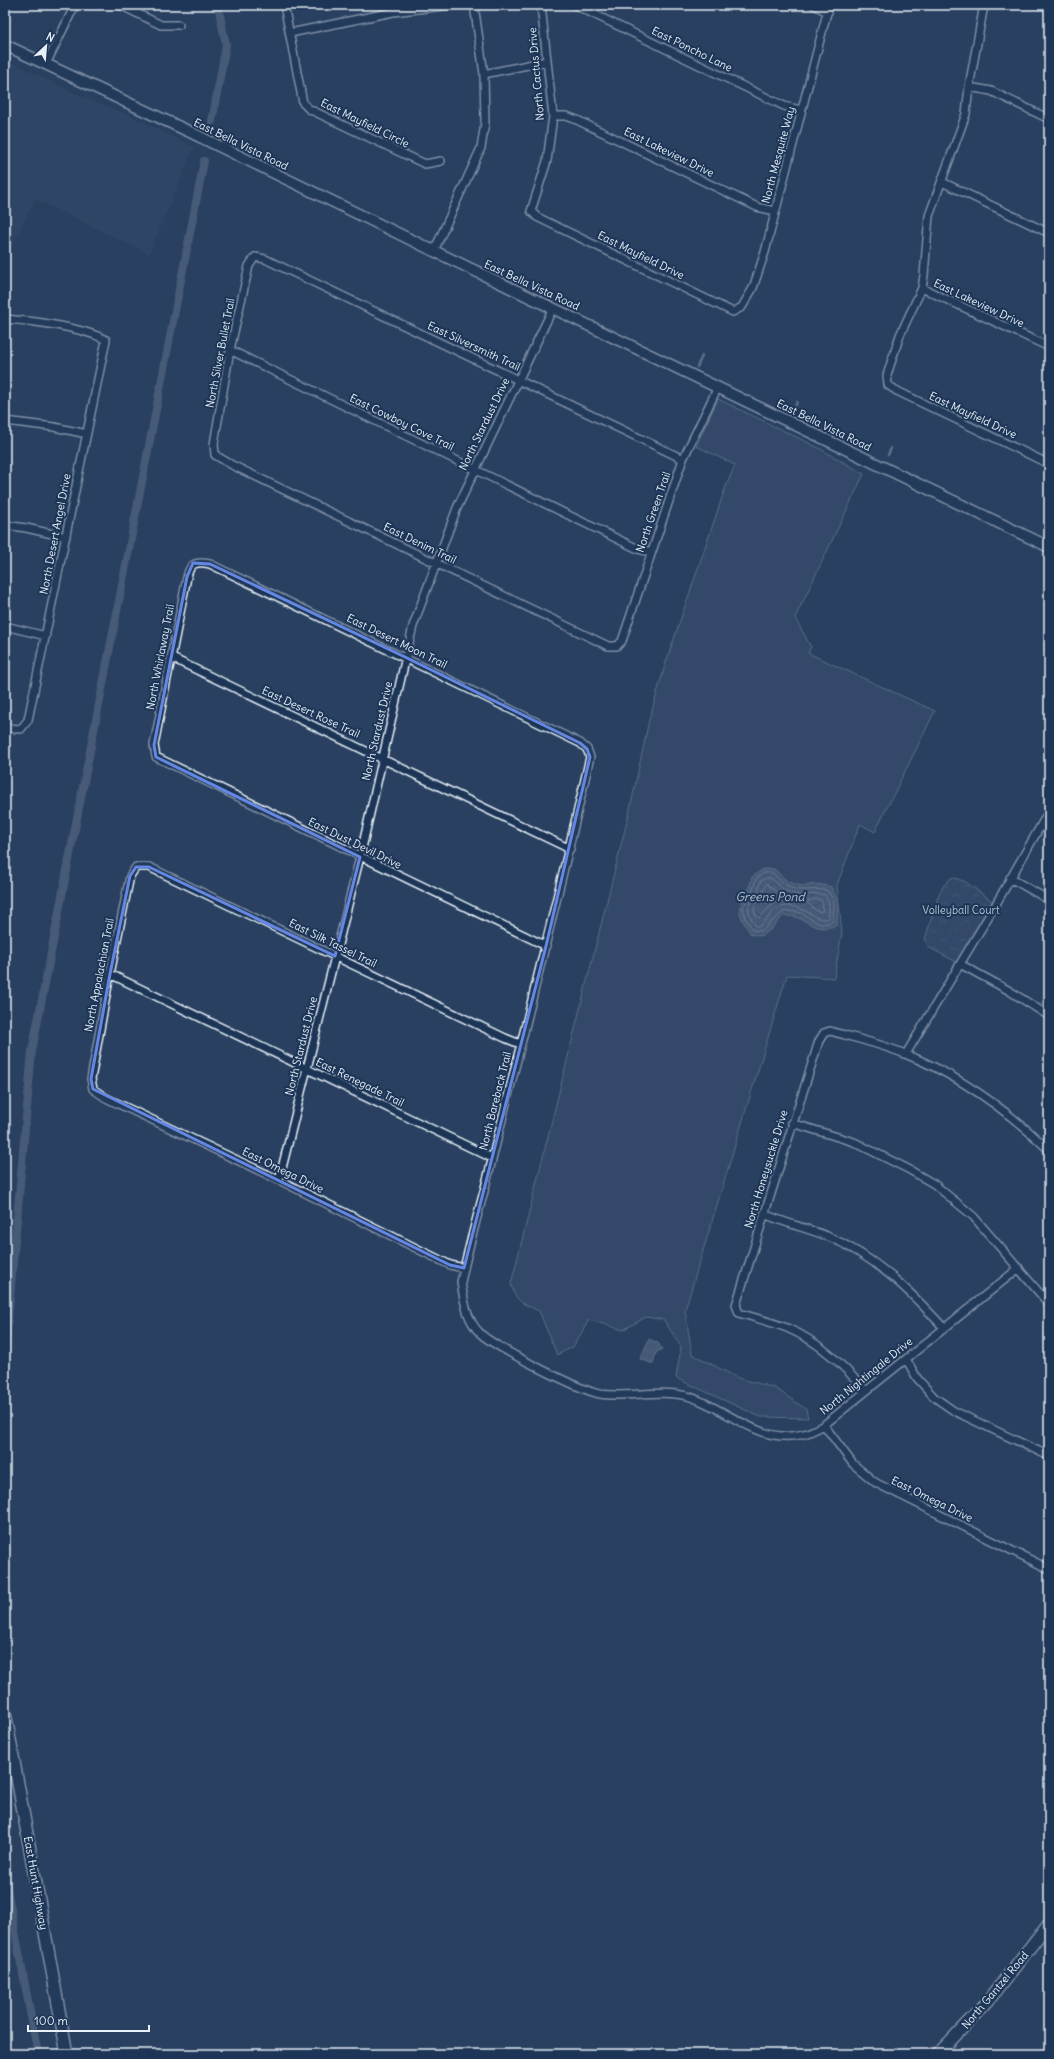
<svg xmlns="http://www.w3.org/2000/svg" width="1054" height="2059" font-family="Delius,sans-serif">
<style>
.built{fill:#364d6b}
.grass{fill:#415774;stroke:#94a4b6}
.forest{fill:url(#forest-crowns);stroke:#94a4b6}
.water{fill:url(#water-waves);stroke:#9dabbd}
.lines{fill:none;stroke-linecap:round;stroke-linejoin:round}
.shore{stroke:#b6c2d0;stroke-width:1}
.stream{stroke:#9dabbd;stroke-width:2.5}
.canal{stroke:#6b7c95;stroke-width:8}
.street-casing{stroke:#e8f1f8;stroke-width:10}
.secondary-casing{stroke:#e8f1f8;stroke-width:13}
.primary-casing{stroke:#e8f1f8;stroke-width:14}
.street{stroke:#1d3557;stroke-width:7}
.secondary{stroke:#1d3557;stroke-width:10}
.primary{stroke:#1d3557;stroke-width:11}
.marked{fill:none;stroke:#6487e3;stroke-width:3;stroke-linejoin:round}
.labels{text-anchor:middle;stroke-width:4;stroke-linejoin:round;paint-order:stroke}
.street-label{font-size:11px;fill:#e8f1f8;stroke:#1d3557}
.park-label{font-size:11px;fill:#b6c3d0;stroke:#1d3557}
.water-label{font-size:12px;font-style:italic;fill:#b6c2d0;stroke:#1d3557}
</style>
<defs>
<pattern id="forest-crowns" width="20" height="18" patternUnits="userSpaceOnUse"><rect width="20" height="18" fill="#415774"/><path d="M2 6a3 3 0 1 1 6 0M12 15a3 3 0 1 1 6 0" fill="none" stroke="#5c7089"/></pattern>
<pattern id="water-waves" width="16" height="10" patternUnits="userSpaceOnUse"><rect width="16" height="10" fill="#6b7c95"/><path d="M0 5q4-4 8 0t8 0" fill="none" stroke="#5a6573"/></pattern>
</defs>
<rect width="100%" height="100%" fill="#294061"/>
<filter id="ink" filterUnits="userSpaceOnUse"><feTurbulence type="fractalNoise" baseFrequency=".025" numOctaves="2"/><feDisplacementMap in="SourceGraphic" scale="8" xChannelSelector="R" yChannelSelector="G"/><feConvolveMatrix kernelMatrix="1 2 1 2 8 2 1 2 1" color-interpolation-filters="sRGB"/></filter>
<g filter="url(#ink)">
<path class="built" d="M 5,59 L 83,97 L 129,115 L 194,147 L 149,254 L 35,199 L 9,251 L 5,252 Z"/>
<path class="grass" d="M 718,399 L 819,448 L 864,474 L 795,618 L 811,647 L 808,653 L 935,711 L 875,832 L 860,824 L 837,885 L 842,932 L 834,978 L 787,975 L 685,1310 L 692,1354 L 738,1378 L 775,1388 L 806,1409 L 808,1418 L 760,1417 L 676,1378 L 681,1347 L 664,1320 L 646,1317 L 623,1330 L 589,1320 L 573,1347 L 557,1355 L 539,1311 C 522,1303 516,1303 511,1284 L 630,809 L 649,720 L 666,662 L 726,486 L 735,465 L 696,446 Z"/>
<path class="forest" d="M 952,877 L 966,882 L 996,904 L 960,964 L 928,947 L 925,939 L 939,894 L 944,885 Z"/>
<path class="water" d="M 763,869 L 774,869 L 788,882 L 802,886 L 818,884 L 831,887 L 838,901 L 837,925 C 810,935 808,914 783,916 L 770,930 L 761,936 L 751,934 C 728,901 746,906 752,877 Z
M 649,1339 L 658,1343 L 662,1349 L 656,1353 L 653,1364 L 640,1359 Z"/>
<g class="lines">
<path class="shore" d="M 764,873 L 773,873 C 781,881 790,891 803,890 C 813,890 819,888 828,891 L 834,902 L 833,921 C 819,929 813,919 802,913 C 796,911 789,911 783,912 L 761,931 L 753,930 L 745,918 L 743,907 L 753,889 L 756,879 Z
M 766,878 L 771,878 C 780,887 788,895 802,895 C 810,896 816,892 825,895 L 829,903 L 829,918 C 815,924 803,901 781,907 C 772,909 767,921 760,926 L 756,926 L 750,916 L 748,907 L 758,891 L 760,882 Z
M 767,884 L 785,899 L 774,903 L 759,918 L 755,914 L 754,908 Z
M 817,899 L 821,900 L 823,905 L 822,912 L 818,912 L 807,903 L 808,901 Z"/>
<path class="stream" d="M 697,367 L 702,356
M 794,409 L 797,402
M 888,455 L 891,448"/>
<path class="canal" d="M 212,121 L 226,45 L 218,5
M 5,1353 L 32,1051 L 204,161
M 5,1878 L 38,2054"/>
<defs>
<path id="street" d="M 120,5 L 161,25 L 179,25
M 284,5 L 303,103 L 309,109 L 425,164 L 441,161
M 541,5 L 553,116 L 547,161 L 531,211 L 537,217 L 733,312 L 742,307 L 753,288 L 765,252 L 829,5
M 575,5 L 784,106 L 801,110
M 814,5 L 828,12
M 984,5 L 969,87 L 966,114 L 929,216 L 924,275 L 922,288 L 900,335 L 887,375 L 888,385 L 897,391 L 1049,464
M 290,33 L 393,12 L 452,5
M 46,64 L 75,5
M 484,74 L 547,61
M 969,87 L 991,91 L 1049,119
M 553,116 L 566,116 L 577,120 L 757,207 L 775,211
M 942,182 L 1049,233
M 434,251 L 481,148 L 485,123 L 484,74 L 474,5
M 922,288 L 1049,347
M 5,319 C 33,321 82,327 106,340 L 28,720 L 21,729 L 5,728
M 230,350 L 638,549 L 652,552
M 5,421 L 54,427 L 87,434
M 683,459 L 265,259 L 255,257 L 249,266 L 230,350 L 214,444 L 215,455 L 232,465 L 608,646 L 617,646 L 622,641 L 683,459 L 718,387
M 5,525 L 26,528 L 66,537
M 5,626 L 46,636
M 172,658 L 570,849
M 1010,878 L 1049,900
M 546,946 L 156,757 L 154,745 L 187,577 C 190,563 196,561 210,564 L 580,743 L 587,749 L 590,757 C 560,891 526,1023 493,1156 C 483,1198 470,1239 461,1282 C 464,1300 466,1320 481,1334 C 495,1347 581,1391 600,1394 C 629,1398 658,1389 687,1396 C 727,1407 759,1446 804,1434 C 811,1432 818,1428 824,1425 L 1019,1268
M 960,964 L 1008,990 L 1049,1016
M 110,974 L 492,1158
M 906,1054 L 996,904 L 1049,811
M 792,1123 L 854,1142 L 908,1169 L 934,1184 L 973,1216 L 1049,1304
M 279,1180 L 360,857 L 413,626 L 457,508 L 553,308
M 764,1214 C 785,1223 806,1228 827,1236 C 875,1256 910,1291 944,1328
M 464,1268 L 450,1265 L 279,1180 L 106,1098 L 93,1089 L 91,1079 L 110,974 L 130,876 L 136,867 L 149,867 L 505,1038 L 520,1044
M 906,1359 L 917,1378 L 934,1397 L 954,1411 L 1049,1456
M 866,1391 C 843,1365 820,1342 787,1328 C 772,1322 755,1318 739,1313 L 736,1305 L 819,1041 L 824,1033 L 830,1031 C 855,1038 881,1044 905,1054 C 959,1075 1007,1110 1049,1150
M 824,1425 L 853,1464 L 876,1483 L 1049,1569"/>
<path id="secondary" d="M 5,45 L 190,132 L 434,251 L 1049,547"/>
<path id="primary" d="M 5,1712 L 67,2054
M 938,2054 L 988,2001 L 1049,1923"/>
</defs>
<use href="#street" class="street-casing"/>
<use href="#secondary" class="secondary-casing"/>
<use href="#primary" class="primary-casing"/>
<use href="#street" class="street"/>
<use href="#secondary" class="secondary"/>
<use href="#primary" class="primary"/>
</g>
</g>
<path d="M0 0H1054V2059H0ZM 193,563 L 210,564 L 405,657 L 580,743 L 587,749 L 590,757 L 546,946 L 464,1268 L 450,1265 L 93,1089 L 91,1079 L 110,974 L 130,876 L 136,867 L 149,867 L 335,956 L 360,857 L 156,757 L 154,745 L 187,577 Z" fill="#294061" fill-opacity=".55" fill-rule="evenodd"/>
<path class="marked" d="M 193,563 L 210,564 L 405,657 L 580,743 L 587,749 L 590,757 L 546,946 L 464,1268 L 450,1265 L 93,1089 L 91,1079 L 110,974 L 130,876 L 136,867 L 149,867 L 335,956 L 360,857 L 156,757 L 154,745 L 187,577 Z"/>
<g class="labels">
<g class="street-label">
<text transform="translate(692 49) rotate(26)" y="4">East Poncho Lane</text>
<text transform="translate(536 74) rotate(-95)" y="4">North Cactus Drive</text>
<text transform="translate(365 123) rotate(26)" y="4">East Mayfield Circle</text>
<text transform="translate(241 144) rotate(26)" y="4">East Bella Vista Road</text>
<text transform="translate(669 152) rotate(26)" y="4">East Lakeview Drive</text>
<text transform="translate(778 155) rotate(-75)" y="4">North Mesquite Way</text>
<text transform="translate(641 255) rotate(26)" y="4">East Mayfield Drive</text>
<text transform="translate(532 285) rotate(25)" y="4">East Bella Vista Road</text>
<text transform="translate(979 303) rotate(25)" y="4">East Lakeview Drive</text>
<text transform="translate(474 346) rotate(25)" y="4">East Silversmith Trail</text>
<text transform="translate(220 353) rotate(-79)" y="4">North Silver Bullet Trail</text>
<text transform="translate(973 415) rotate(25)" y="4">East Mayfield Drive</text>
<text transform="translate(402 422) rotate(26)" y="4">East Cowboy Cove Trail</text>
<text transform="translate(484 424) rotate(-64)" y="4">North Stardust Drive</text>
<text transform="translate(824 425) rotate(26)" y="4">East Bella Vista Road</text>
<text transform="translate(653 512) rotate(-71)" y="4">North Green Trail</text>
<text transform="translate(55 534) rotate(-79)" y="4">North Desert Angel Drive</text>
<text transform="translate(420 543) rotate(26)" y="4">East Denim Trail</text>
<text transform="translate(397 641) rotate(26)" y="4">East Desert Moon Trail</text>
<text transform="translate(160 657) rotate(-79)" y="4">North Whirlaway Trail</text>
<text transform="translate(311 712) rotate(25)" y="4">East Desert Rose Trail</text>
<text transform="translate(377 731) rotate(-77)" y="4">North Stardust Drive</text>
<text transform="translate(355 843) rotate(26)" y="4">East Dust Devil Drive</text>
<text transform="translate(333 943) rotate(26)" y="4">East Silk Tassel Trail</text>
<text transform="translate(99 975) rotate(-79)" y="4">North Appalachian Trail</text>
<text transform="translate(301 1046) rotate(-76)" y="4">North Stardust Drive</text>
<text transform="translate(360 1082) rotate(26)" y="4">East Renegade Trail</text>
<text transform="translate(495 1101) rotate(-76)" y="4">North Bareback Trail</text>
<text transform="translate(766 1169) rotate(-73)" y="4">North Honeysuckle Drive</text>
<text transform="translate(283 1170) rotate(26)" y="4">East Omega Drive</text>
<text transform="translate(866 1376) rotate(-39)" y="4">North Nightingale Drive</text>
<text transform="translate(932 1499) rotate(26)" y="4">East Omega Drive</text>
<text transform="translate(36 1883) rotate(80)" y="4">East Hunt Highway</text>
<text transform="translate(995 1990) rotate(-50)" y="4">North Gantzel Road</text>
</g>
<g class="park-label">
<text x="961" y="914">Volleyball Court</text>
</g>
<g class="water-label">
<text x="770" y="901">Greens Pond</text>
</g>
</g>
<rect width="1054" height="2059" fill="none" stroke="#1d3557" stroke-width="20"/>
<rect x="10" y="10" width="1034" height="2039" fill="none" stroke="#e8f1f8" stroke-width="1.5" filter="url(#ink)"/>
<g transform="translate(46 46) rotate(26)" stroke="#1d3557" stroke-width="3" paint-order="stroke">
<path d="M0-3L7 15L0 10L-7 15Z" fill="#e8f1f8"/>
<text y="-6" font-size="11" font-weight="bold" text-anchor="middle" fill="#e8f1f8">N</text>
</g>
<path d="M28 2025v6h121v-6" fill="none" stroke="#e8f1f8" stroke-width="2"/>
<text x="34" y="2025" font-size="12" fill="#e8f1f8" stroke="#1d3557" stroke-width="3" paint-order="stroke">100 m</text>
</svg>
